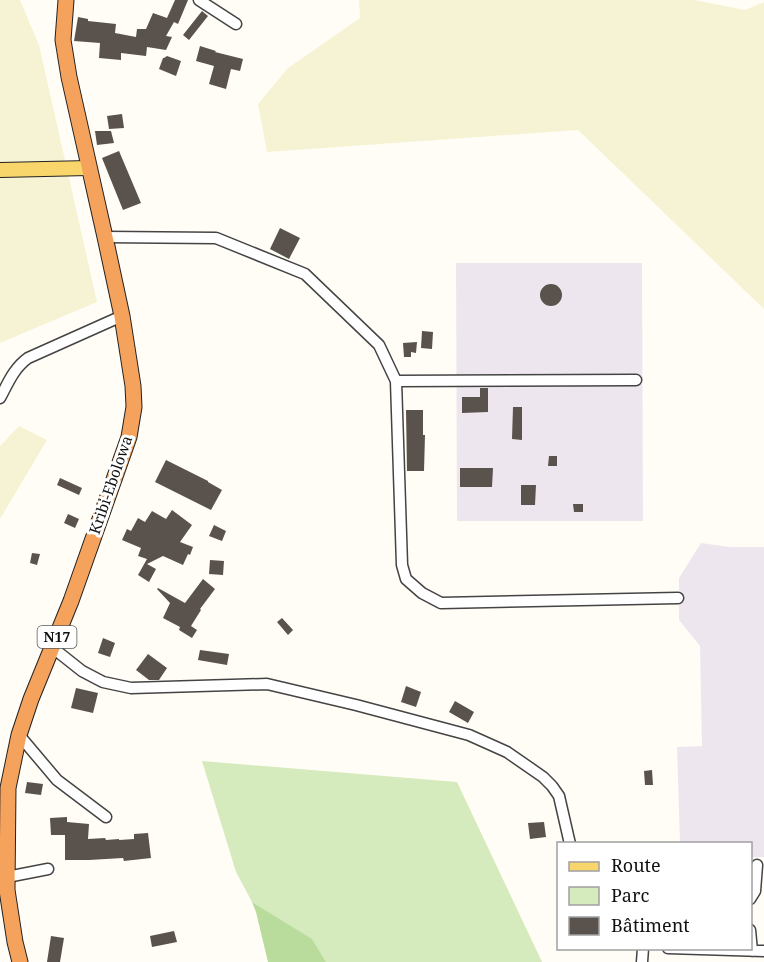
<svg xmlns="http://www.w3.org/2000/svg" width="764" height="962" font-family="'Noto Serif',serif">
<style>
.industrial{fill:#eee6ef}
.farmland{fill:#f6f3d4}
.green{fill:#d5ebbd}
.forest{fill:#b9dc9c}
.building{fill:#5a524d}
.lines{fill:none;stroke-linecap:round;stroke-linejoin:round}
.minor-casing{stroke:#444;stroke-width:13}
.major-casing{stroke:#222;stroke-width:16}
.highway-casing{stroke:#222;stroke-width:17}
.minor{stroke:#fff;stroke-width:10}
.major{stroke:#f9d66b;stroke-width:14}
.highway{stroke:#f5a25d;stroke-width:15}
.labels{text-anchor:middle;stroke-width:6;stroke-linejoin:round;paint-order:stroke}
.shield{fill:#fff;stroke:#585858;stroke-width:1.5}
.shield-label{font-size:14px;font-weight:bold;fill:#111}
.street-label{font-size:15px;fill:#111;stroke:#fff}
</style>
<rect width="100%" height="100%" fill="#fffdf5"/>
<path class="industrial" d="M 456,263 L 642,263 L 643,521 L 457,521 Z
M 701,543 L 729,547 L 764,547 L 764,857 L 751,857 L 750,844 L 680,843 L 677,747 L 702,746 L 700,646 L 679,620 L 679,578 Z"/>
<path class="farmland" d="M 0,0 L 20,0 L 39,45 L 97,302 L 0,343 Z
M 359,0 L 694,0 L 745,10 L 764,2 L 764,309 L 578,130 L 267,152 L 258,104 L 288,68 L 360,18 Z
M 19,426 L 47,440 L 0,519 L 0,446 Z"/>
<path class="green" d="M 202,761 L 457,782 L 542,962 L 326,962 L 311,939 L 252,902 L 236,872 Z"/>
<path class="forest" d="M 252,902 L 312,939 L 326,962 L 268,962 L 256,912 Z"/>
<path class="building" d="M 175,0 L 188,0 L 178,24 L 174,22 L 166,36 L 172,37 L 166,50 L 147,47 L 146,56 L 121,53 L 121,60 L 99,58 L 100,43 L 74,41 L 78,17 L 88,19 L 88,21 L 116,24 L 115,33 L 136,37 L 137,29 L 146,29 L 153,13 L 167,18 Z
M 202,11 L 208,16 L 189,40 L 183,35 Z
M 200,46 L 216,51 L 215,52 L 243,59 L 240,71 L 231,69 L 226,89 L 209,84 L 214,66 L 196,61 Z
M 167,56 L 181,61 L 176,76 L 159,69 L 163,58 L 164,58 Z
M 122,114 L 124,128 L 109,129 L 107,116 Z
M 95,131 L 111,131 L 114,143 L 97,145 Z
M 119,151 L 141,203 L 123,210 L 102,158 Z
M 280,228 L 300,238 L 289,259 L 270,249 Z
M540 295a11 11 0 1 1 22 0a11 11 0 1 1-22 0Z
M 422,331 L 433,332 L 432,349 L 421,348 Z
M 417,342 L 416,353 L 411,352 L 411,357 L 404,357 L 403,343 Z
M 480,388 L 488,388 L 488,412 L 462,413 L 462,397 L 480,397 Z
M 513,407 L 522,407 L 522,440 L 512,439 Z
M 406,410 L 423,410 L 423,435 L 425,435 L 424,471 L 407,471 Z
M 549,456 L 557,456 L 557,466 L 548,466 Z
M 166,460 L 208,481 L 208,482 L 222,490 L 211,510 L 155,482 Z
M 460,468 L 493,468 L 492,487 L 460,487 Z
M 60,478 L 82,488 L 79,495 L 57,485 Z
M 521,485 L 536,485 L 535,505 L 521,505 Z
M 573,504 L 583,504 L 583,512 L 574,512 Z
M 172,510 L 192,525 L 180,542 L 193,547 L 190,555 L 188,554 L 183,565 L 163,556 L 147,564 L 156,569 L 149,582 L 138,575 L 147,559 L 138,556 L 141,548 L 122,540 L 127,529 L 131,531 L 138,518 L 145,522 L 152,511 L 166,519 Z
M 68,514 L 79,519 L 75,528 L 64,523 Z
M 214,525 L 226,531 L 222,541 L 209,536 Z
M 32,553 L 40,554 L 37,565 L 30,563 Z
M 210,560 L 224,561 L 223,575 L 209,574 Z
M 203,579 L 215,589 L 200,609 L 201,610 L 191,626 L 197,630 L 192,638 L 179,630 L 180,627 L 163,618 L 170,603 L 157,589 L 158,588 L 185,603 Z
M 282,618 L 293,630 L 288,635 L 277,622 Z
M 103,638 L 115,643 L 110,657 L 98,653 Z
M 200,650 L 229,654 L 227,665 L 198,660 Z
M 148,654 L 167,668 L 159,680 L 149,680 L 136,670 Z
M 406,686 L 421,692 L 416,707 L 401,702 Z
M 76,688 L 98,693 L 93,713 L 71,708 Z
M 455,701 L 474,712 L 468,723 L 449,712 Z
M 652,770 L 653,785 L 645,785 L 644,771 Z
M 27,782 L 43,784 L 41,795 L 25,793 Z
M 67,817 L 67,822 L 89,824 L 88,839 L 105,838 L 106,840 L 119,839 L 119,840 L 134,839 L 134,834 L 148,833 L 151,858 L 124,861 L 123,858 L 89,860 L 65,860 L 65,835 L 51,835 L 50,818 Z
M 544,822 L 546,837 L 530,839 L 528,823 Z
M 174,931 L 177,942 L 152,947 L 150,936 Z
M 51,936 L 64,938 L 60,962 L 47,962 Z"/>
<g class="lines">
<defs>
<path id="minor" d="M 199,0 L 236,24
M 105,237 L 216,238 L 305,274 L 379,345 L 396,381 L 402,565 L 406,579 L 422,593 L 441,603 L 678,598
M 396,381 L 636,380
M 0,398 C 8,383 14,368 28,358 L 122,316
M 53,648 L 82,671 L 103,682 L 131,688 L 267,684 L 356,705 L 469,735 L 507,752 L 543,777 L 552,786 L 559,796 L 570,844
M 19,735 L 57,780 L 106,817
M 7,877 L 48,869
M 750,899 L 755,891 L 757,865
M 750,930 L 752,951
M 668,948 L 764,951
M 642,962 L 643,948"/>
<path id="major" d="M 0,170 L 89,168"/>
<path id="highway" d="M 20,962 L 15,942 L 7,890 L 8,788 L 19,735 L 31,699 L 71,601 L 129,437 L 134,407 L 133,386 L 122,316 L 105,237 L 69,77 L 63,40 L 66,0"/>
</defs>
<use href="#minor" class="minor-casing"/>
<use href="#major" class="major-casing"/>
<use href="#highway" class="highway-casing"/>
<use href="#minor" class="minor"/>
<use href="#major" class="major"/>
<use href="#highway" class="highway"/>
</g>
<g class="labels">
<rect class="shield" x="37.5" y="626" width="39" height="22" rx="4.5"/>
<g class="shield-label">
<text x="57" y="642">N17</text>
</g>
<g class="street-label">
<text transform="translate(111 485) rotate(-71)" y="5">Kribi-Ebolowa</text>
</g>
</g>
<rect x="557" y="842" width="195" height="108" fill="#ffffff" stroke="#a0a0a0" stroke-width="1.5"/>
<rect x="569" y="862" width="30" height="9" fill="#f9d66b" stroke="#a0a0a0" stroke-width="1.5"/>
<text x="611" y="872" font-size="18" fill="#111111">Route</text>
<rect x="569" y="887" width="30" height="18" fill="#d5ebbd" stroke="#a0a0a0" stroke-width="1.5"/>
<text x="611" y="902" font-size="18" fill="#111111">Parc</text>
<rect x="569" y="917" width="30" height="18" fill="#5a524d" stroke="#a0a0a0" stroke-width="1.5"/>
<text x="611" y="932" font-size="18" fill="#111111">Bâtiment</text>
</svg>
